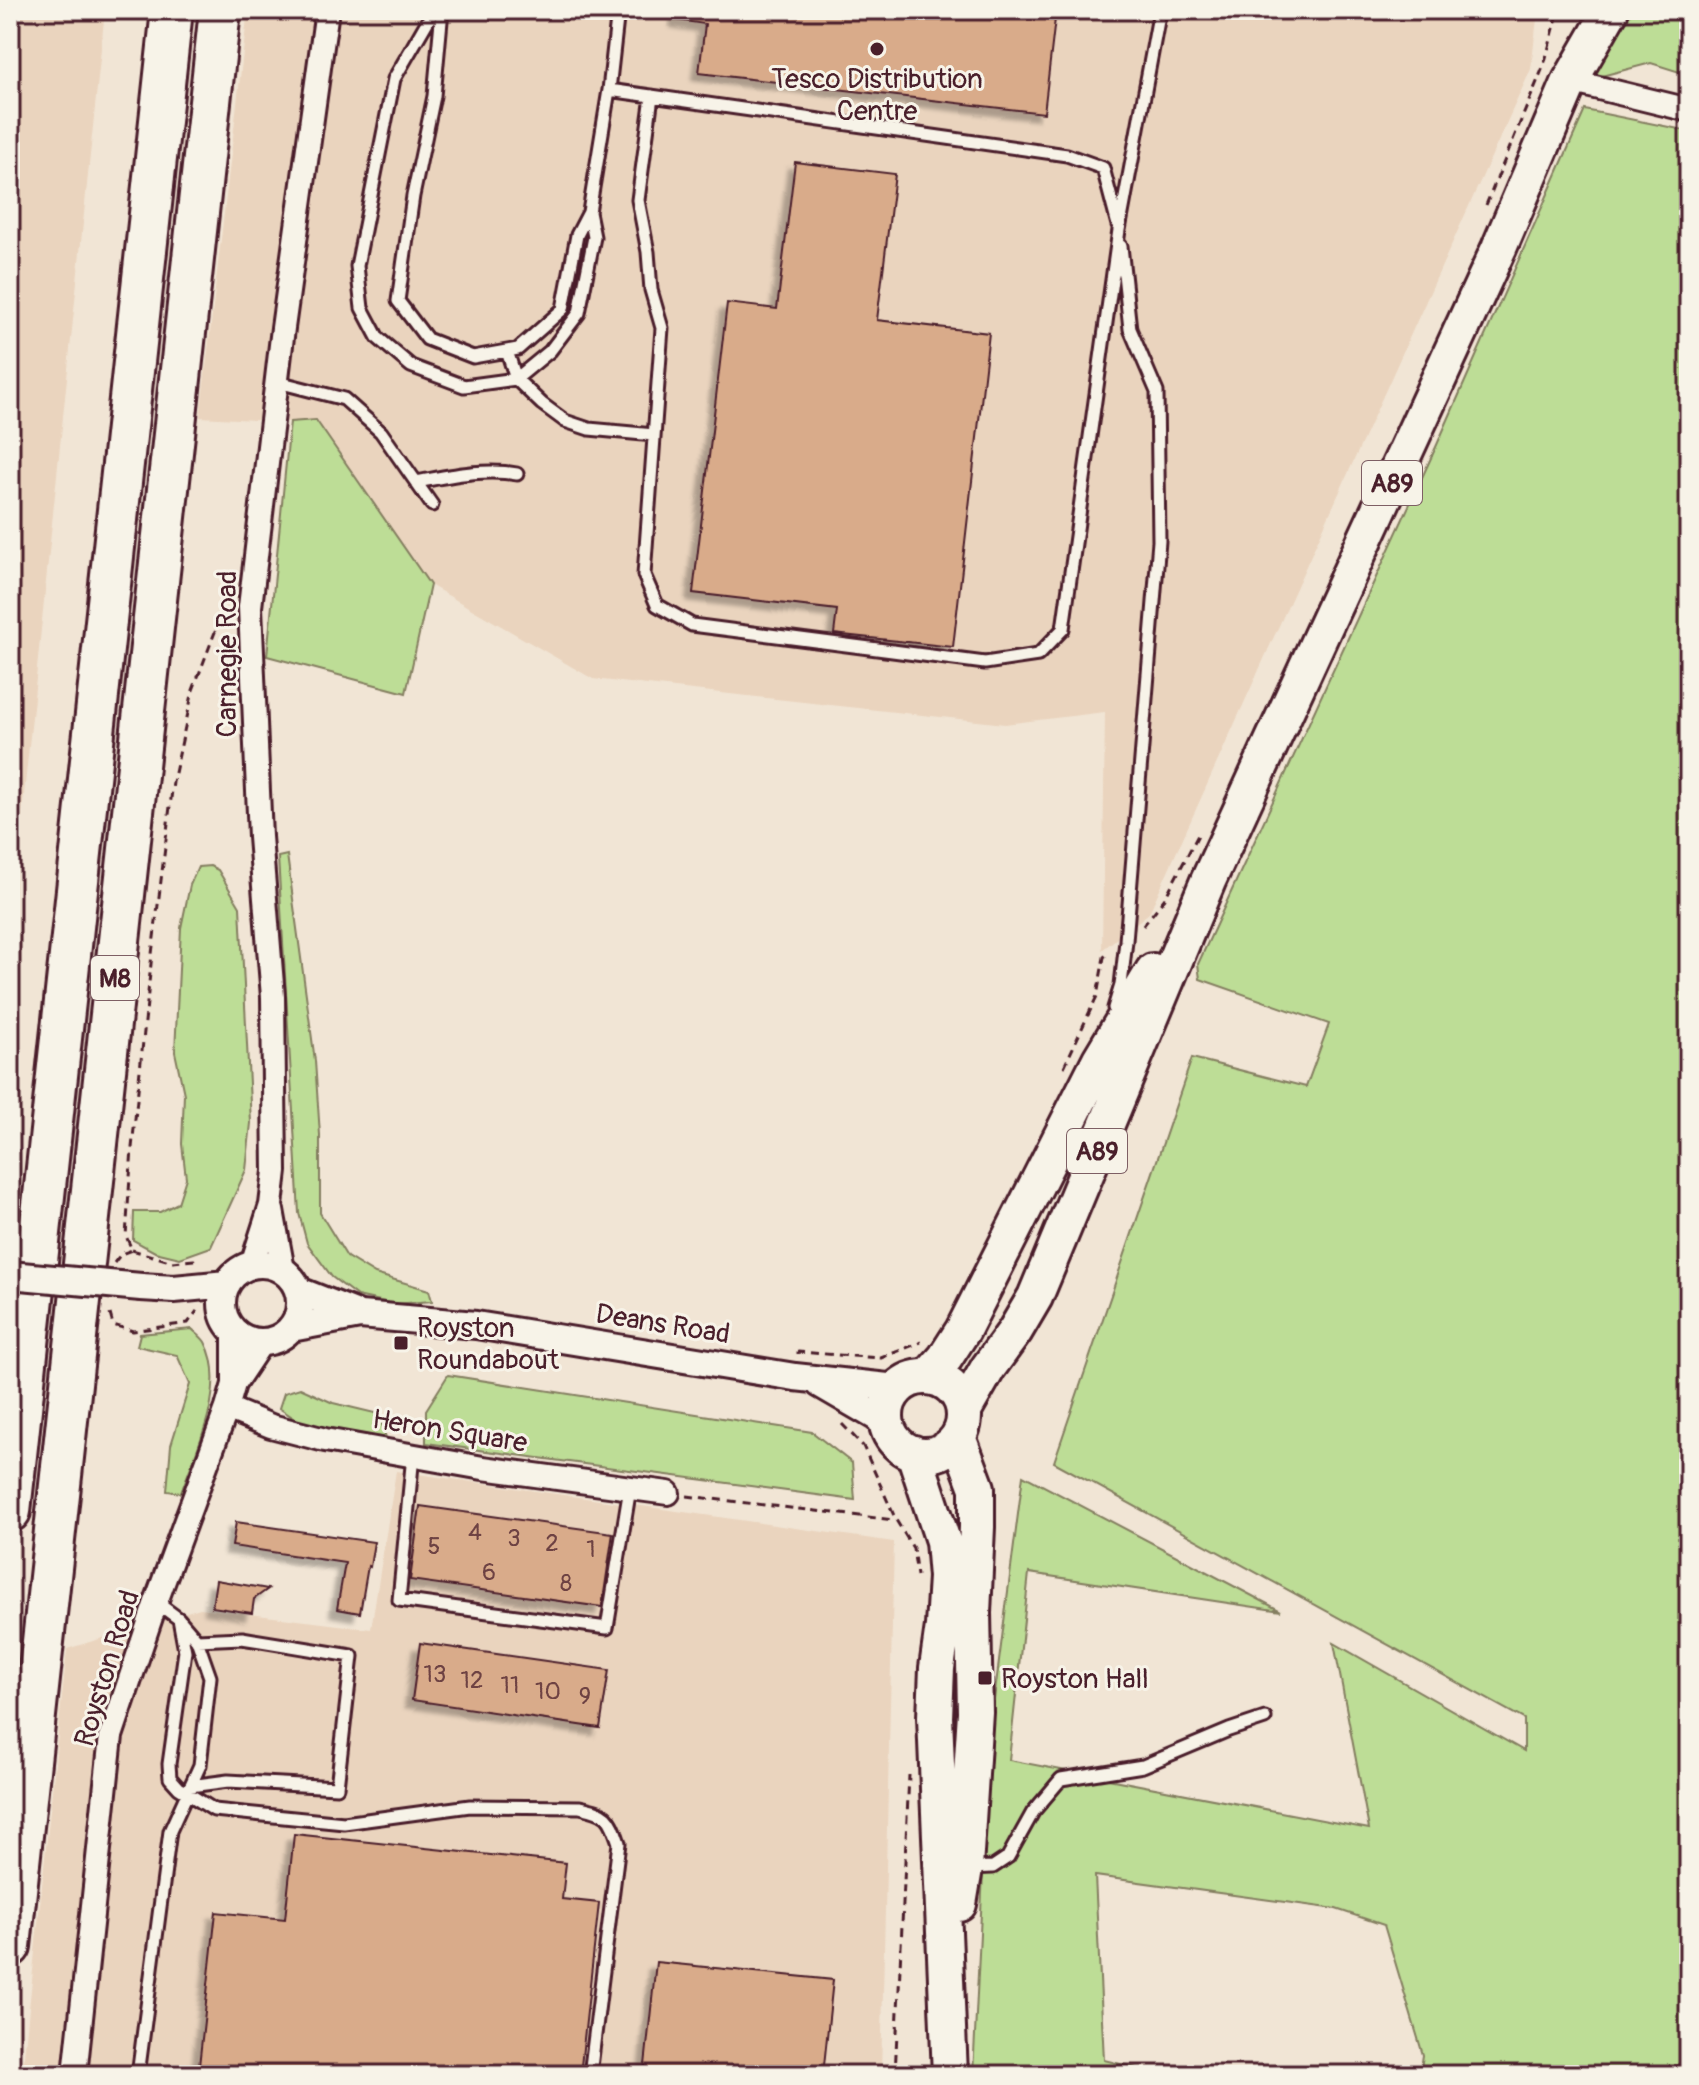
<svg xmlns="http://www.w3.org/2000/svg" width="1699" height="2085" font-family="Pangolin,sans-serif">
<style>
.built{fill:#ead4be}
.green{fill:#bddd96;stroke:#847e60;stroke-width:2}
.building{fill:#d9ab8a;stroke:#4a1f2b;stroke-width:2;filter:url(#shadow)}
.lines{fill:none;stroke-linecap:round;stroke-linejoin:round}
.service-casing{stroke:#4a1f2b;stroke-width:17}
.minor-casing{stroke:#4a1f2b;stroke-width:28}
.tertiary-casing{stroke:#4a1f2b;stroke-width:32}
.primary-casing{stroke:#4a1f2b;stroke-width:40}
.motorway-casing{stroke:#4a1f2b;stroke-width:46}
.path{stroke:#4a1f2b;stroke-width:3;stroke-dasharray:8 6;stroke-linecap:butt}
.service{stroke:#f7f3e8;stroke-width:11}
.minor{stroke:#f7f3e8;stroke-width:22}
.tertiary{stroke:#f7f3e8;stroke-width:26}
.primary{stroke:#f7f3e8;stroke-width:34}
.motorway{stroke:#f7f3e8;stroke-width:40}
.tertiary-bridge-casing{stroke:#4a1f2b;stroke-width:32;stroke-linecap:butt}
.tertiary-bridge{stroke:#f7f3e8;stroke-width:26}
.poi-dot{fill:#4a1f2b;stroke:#f7f3e8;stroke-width:3}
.labels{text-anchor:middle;stroke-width:6;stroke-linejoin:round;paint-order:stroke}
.number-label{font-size:24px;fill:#6e4243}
.shield{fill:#f7f3e8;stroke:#7e5f64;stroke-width:2}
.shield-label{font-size:26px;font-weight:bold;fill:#4a1f2b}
.poi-label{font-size:28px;fill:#4a1f2b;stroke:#f7f3e8;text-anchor:start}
.street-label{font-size:28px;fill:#4a1f2b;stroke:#f7f3e8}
</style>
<defs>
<filter id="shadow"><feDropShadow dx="-7" dy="7" stdDeviation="2" flood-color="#0004"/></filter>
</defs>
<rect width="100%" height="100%" fill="#f1e5d5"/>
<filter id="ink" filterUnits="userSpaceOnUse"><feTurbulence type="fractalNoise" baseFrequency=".0125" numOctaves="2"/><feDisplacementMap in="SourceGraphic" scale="16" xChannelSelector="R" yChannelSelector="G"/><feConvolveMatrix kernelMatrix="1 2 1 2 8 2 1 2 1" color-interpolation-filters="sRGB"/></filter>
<g filter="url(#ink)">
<path class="built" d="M 10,10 L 105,10 L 10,930 Z
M 248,10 L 1538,10 L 1531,69 L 1149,913 L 1102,950 L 1105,712 L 1005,724 L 593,679 L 430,585 L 316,420 L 290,422 L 200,417 Z
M 396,1471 L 894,1542 L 881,2075 L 22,2075 L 67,1649 L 200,1608 L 371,1629 Z"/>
<path class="green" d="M 1622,10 L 1689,10 L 1689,75 L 1651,63 L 1594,78 Z
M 1585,110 L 1689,131 L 1689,2075 L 1420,2075 L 1423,2055 L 1384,1925 L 1336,1909 L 1095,1876 L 1104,2060 L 1165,2075 L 973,2075 L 990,1731 L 1023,1475 L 1281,1611 L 1029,1573 L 1009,1760 L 1369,1829 L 1334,1643 L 1524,1751 L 1524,1719 L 1054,1462 L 1192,1058 L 1306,1087 L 1329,1024 L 1200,979 L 1198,964 L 1436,447 Z
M 316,420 L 430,585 L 406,693 L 267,656 L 290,422 Z
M 287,855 L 315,1061 L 320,1135 L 320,1213 L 347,1257 L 375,1274 L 429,1290 L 432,1301 L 394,1304 L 357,1296 L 332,1277 L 307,1243 L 299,1213 L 278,857 Z
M 210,866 L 218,870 L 240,907 L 251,1123 L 246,1170 L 211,1247 L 180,1258 L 155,1252 L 133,1240 L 134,1212 L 160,1212 L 178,1203 L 186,1178 L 182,1144 L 184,1094 L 175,1052 L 181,928 L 190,885 L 198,867 Z
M 192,1329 C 196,1333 202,1337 205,1342 C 229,1386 196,1450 181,1493 L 167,1491 L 171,1445 L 190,1384 L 177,1355 L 137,1346 L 140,1334 Z
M 448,1375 L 812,1432 L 852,1463 L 855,1500 L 426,1443 L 426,1410 Z
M 300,1388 L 333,1403 L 379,1414 L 386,1438 L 303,1424 L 279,1408 L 284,1393 Z"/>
<path class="building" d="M 678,10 L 1056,10 L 1044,113 L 699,73 L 705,24 L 677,20 Z
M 795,162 L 895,174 L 877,320 L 989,333 L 953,647 L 834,634 L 837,610 L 693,593 L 727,303 L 777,309 Z
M 420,1506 L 613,1533 L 602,1607 L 410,1580 Z
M 236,1522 L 374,1542 L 370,1567 L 368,1566 L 360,1613 L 337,1609 L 345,1563 L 232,1546 Z
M 216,1580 L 268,1589 L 254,1599 L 252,1613 L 212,1607 Z
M 420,1643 L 609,1670 L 600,1728 L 412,1700 Z
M 294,1834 L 566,1863 L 562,1899 L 599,1903 L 580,2075 L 198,2075 L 216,1912 L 285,1919 Z
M 656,1962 L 833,1980 L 823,2075 L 644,2075 Z"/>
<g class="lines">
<defs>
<path id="service" d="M 434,10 L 394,79 L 357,266 L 362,308 L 378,338 L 411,366 L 464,386 L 516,379 L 550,351 L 579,313 L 594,237 L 589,212
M 442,10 L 434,96 L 413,196 L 398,301 L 427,339 L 473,357 L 518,349 L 563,309 L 577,235 L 589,212 L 609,90
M 618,10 L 609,90 L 1067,155 L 1103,168 L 1118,225
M 652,96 L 638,200 L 648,252 L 651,290 L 662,328 L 644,575 L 657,605 L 692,625 L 985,663 L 1038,655 L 1063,629 L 1119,230 L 1160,10
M 507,351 L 516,379 L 542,404 L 565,421 L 589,429 L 654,435
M 278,382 L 344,399 L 381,432 L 432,505
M 416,482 C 450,476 483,468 517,474
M 1114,1008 L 1121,985 L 1126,941 L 1159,541 L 1157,392 L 1130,329 L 1121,246
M 413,1455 L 399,1600 L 607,1628 L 630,1488
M 179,1619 L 185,1651 L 169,1764 L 170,1778 L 179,1788 L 214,1810 L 344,1823 L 470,1806 L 580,1807 C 608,1813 610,1816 619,1843 L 590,2075
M 190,1786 L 228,1781 L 337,1787 L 352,1656 L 242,1638 L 197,1640
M 969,1868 L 993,1867 L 1008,1857 L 1033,1812 L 1061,1779 L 1143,1766 L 1229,1730 L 1265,1718
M 138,2075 L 170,1831 L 200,1765 L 210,1677 L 197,1640 L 179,1619 L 156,1602"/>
<path id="minor" d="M 1570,81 L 1689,110
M 272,1210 L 283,1270
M 252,1264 L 271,1205 L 275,1171 L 273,997 L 260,837 L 250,607 L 283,328 L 327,10
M 234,1384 L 262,1342
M 227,1408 L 271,1426 L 325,1440 L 483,1468 L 668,1493
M 75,2075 L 111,1736 L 156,1602 L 227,1408 L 234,1384 L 234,1331"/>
<path id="tertiary" d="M222 1303a39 39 0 1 1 78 0a39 39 0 1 1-78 0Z
M 141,1287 L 174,1289 L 227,1284
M 299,1291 L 360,1315
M 291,1328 L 360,1315 L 476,1325 L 795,1377 L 897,1388
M 820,1384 L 887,1423"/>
<path id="primary" d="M 929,1376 L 945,1358 L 963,1330 L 1100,1059 L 1153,971
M886 1416a39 39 0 1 1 78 0a39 39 0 1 1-78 0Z
M 964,1410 L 988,1368 L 1015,1331 L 1035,1297 L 1208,881 L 1499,248 L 1570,81 L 1611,10
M 958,1437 L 977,1488 L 977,1527 L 973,1613 L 975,1712 L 965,1868 L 959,1904
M 914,1453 L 943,1541 L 946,1577 L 943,1626 L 937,1668 L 935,1717 L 950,2075"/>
<path id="motorway" d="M 10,1511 L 172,10
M 10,1946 L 220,10"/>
</defs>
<use href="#service" class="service-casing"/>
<use href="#minor" class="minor-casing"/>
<use href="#tertiary" class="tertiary-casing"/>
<use href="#primary" class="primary-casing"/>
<use href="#motorway" class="motorway-casing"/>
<path class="path" d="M 1486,205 L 1544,65 L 1559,10
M 1143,926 L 1165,898 L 1199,833
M 1064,1067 L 1097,996 L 1104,957 L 1109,953
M 132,1250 L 173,1262 L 194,1260 L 195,1264
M 114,1263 L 121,1254 L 132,1250 L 126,1236 L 132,1148 L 152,954 L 173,782 L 193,690 L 215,632 L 229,610
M 110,1314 L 113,1325 L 133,1331 L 188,1323 L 197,1311
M 798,1354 L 798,1352 L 881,1358 L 921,1342
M 842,1424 L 863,1446 L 896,1520 L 913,1548 L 917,1576
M 687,1496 L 894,1520
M 895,2075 L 909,1775"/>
<use href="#service" class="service"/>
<use href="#minor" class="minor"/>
<use href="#tertiary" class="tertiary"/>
<use href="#primary" class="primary"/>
<use href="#motorway" class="motorway"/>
<defs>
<path id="tertiary-bridge" d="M 10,1275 L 141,1287"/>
</defs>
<use href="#tertiary-bridge" class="tertiary-bridge-casing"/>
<use href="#tertiary-bridge" class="tertiary-bridge"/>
</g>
</g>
<g class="poi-dot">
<circle cx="877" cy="49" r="8"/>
<rect x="393" y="1335" width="16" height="16" rx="4"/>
<rect x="977" y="1670" width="16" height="16" rx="4"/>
</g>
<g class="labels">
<g class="number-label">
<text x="475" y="1540">4</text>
<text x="514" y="1546">3</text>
<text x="552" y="1551">2</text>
<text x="434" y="1554">5</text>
<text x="591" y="1557">1</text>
<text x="489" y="1580">6</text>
<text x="566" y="1591">8</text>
<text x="435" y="1682">13</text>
<text x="472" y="1688">12</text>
<text x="510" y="1693">11</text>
<text x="548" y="1699">10</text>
<text x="585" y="1704">9</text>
</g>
<g class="shield">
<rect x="1362" y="461" width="60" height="44" rx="6"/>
<rect x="91" y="956" width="48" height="44" rx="6"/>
<rect x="1067" y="1129" width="60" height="44" rx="6"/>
</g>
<g class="shield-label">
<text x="1392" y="492">A89</text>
<text x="115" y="987">M8</text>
<text x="1097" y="1160">A89</text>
</g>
<g class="poi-label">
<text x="877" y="88" text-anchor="middle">Tesco Distribution<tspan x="877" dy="32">Centre</tspan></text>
<text x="417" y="1337">Royston<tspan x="417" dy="32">Roundabout</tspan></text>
<text x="1001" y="1688">Royston Hall</text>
</g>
<g class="street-label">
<text transform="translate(226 654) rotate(-90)" y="10">Carnegie Road</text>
<text transform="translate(663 1323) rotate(9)" y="10">Deans Road</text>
<text transform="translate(450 1430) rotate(9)" y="10">Heron Square</text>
<text transform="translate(106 1668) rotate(-73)" y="10">Royston Road</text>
</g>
</g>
<rect width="1699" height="2085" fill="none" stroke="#f7f3e8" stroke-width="40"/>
<rect x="20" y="20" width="1659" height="2045" fill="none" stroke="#4a1f2b" stroke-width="3" filter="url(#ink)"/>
</svg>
